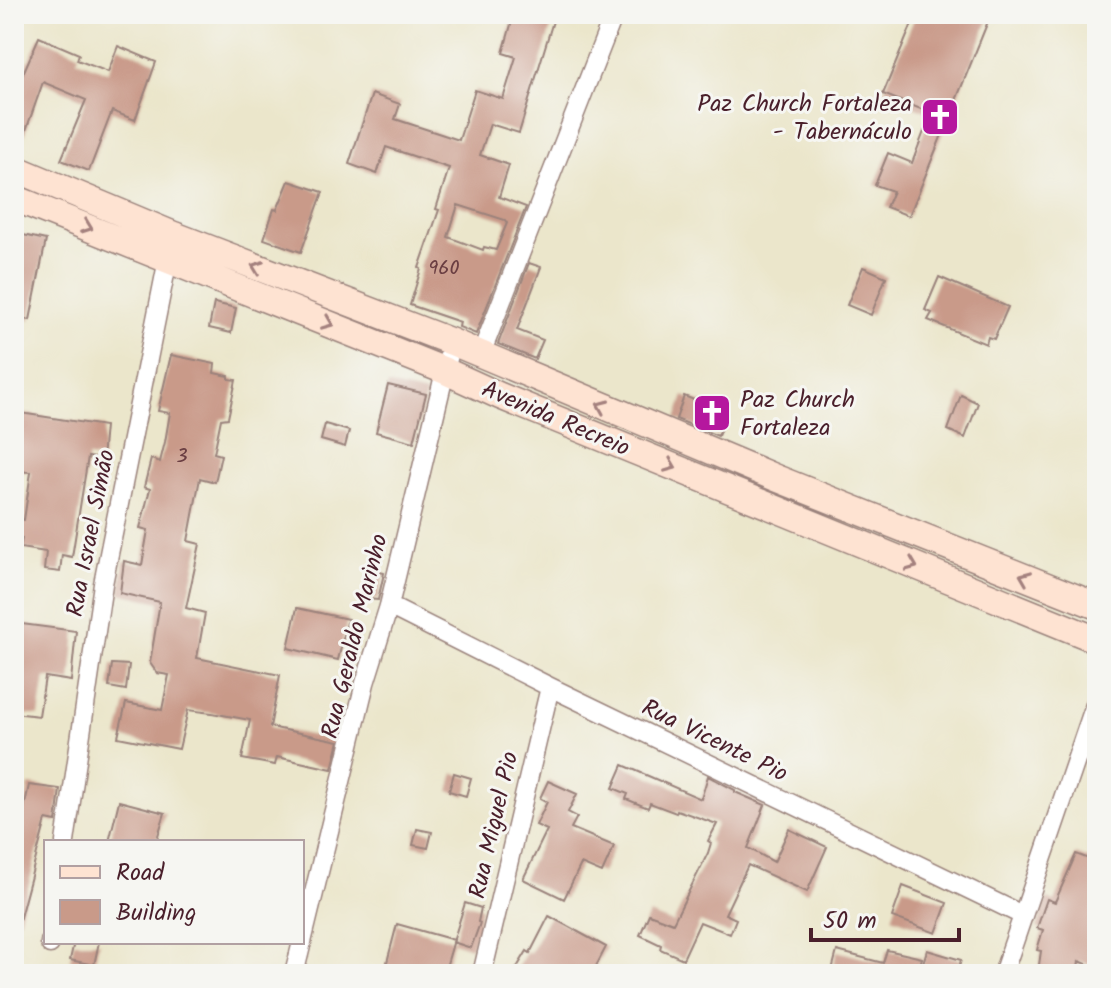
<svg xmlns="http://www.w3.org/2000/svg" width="1111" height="988" font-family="Kalam,sans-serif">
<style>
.building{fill:#c99a89;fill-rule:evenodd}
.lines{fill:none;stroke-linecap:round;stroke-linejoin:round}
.street-casing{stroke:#9a827b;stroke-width:21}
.secondary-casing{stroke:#9a827b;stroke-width:29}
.street{stroke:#fff;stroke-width:18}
.secondary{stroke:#fee3d2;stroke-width:26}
.oneway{stroke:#a4817e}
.labels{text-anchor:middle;stroke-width:6;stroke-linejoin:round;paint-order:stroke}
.number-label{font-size:20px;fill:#6a3e42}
.poi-label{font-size:24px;fill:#4a1f2b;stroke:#f6f6f2;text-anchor:end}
.street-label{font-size:24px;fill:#4a1f2b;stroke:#f6f6f2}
</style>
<rect width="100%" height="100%" fill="#f6f6f2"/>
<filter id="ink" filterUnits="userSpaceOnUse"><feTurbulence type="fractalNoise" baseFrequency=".0125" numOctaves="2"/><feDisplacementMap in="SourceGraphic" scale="16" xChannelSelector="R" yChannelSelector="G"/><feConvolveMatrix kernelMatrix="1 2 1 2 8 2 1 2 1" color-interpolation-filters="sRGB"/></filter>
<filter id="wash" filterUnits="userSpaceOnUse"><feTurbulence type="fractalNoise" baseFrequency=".006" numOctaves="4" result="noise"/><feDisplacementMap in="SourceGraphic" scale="32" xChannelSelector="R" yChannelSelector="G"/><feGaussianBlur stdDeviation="1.8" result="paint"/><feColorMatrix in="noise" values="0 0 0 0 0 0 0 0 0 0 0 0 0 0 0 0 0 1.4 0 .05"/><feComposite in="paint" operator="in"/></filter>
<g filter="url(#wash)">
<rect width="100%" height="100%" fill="#ebe6cb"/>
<g id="blocks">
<path class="building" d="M 514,14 L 532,14 L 553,21 L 519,133 L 490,124 L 480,155 L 509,165 L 499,197 L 526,207 L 476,334 L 459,327 L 460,322 L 410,305 L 421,269 L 419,268 L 439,210 L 436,209 L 449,168 L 386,147 L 377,174 L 349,164 L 372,94 L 400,104 L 395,119 L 459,140 L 475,90 L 503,99 L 516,57 L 503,53 ZM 458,205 L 505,220 L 507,223 L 496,250 L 484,247 L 483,250 L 448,237 Z
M 916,14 L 991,14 L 909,216 L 886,207 L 893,191 L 875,185 L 888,153 L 912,163 L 931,113 L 883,94 Z
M 39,37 L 79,54 L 77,60 L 108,72 L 118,46 L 156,62 L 135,120 L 112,111 L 89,171 L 61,160 L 86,100 L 43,82 L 18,153 L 14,152 L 14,94 Z
M 289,181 L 323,192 L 301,252 L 264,239 L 274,209 L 277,210 Z
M 23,235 L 46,240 L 30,320 L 14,317 L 14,246 L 20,248 Z
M 529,263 L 541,267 L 517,330 L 543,340 L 535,359 L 498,344 Z
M 863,267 L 886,277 L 871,315 L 847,305 Z
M 939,277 L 1008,307 L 994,339 L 988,337 L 986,344 L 928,320 L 932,313 L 925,310 Z
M 214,303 L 236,308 L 231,333 L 209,328 Z
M 171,355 L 215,364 L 214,373 L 229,376 L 229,379 L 236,380 L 228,418 L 221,419 L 214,453 L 221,455 L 215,482 L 200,478 L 188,541 L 200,544 L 186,608 L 205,613 L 197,658 L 280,675 L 270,727 L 339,741 L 332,769 L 277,757 L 275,765 L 242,759 L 250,720 L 212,713 L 188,710 L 179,749 L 118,737 L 126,703 L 162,710 L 169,675 L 157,673 L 150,663 L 160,602 L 120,593 L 124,561 L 142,565 L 148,530 L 140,528 L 150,489 L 144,487 L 151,459 L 160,462 L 165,442 L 170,413 L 158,411 Z
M 388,385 L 426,394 L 414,442 L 376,432 Z
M 961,395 L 978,403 L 965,438 L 948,430 Z
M 684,396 L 727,413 L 718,436 L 676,419 Z
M 14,412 L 105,426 L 102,459 L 88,457 L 72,557 L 62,555 L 60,572 L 44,570 L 46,552 L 20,548 L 22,538 L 14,536 L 16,519 L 24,520 L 31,472 L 14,471 Z
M 325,424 L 349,431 L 345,447 L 321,440 Z
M 375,571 L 384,573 L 378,600 L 367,599 Z
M 297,608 L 348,619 L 338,660 L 288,648 Z
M 14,623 L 76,631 L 71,681 L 45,677 L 39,716 L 14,713 Z
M 112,664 L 129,665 L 126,690 L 109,687 Z
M 623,765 L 701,799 L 708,776 L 735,790 L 735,792 L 765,805 L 748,848 L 774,862 L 789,829 L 827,847 L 807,892 L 748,865 L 725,914 L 736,919 L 730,934 L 700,922 L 683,959 L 660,949 L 661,945 L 640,935 L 649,914 L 673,923 L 708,853 L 711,843 L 708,841 L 717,824 L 677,810 L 676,813 L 650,803 L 648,808 L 626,799 L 628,794 L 613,788 Z
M 454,773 L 471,778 L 466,796 L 449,791 Z
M 548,781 L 577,794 L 568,812 L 577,817 L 571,828 L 614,846 L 602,873 L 581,864 L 564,899 L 523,879 L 547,830 L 536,825 L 547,802 L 540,798 Z
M 29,785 L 60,789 L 56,822 L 46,820 L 19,921 L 14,921 L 14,805 L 24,809 Z
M 119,801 L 165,813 L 156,842 L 109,842 Z
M 417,829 L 432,832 L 428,848 L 413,845 Z
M 1076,854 L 1097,862 L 1097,968 L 1079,961 L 1077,974 L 1038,972 L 1041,951 L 1037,950 L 1043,930 L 1037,928 L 1047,899 L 1055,902 Z
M 903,886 L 947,903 L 936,933 L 892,917 Z
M 465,903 L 481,908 L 478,922 L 480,923 L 471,948 L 453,942 Z
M 549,916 L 606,947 L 592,974 L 513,974 L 527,951 L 530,953 Z
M 397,924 L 454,940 L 444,974 L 414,974 L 386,966 Z
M 74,942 L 99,942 L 94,965 L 70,960 Z
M 887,950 L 922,958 L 917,974 L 831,974 L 837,951 L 883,963 Z
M 927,950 L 961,960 L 957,974 L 937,974 L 921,970 Z"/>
</g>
</g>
<g filter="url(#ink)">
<use href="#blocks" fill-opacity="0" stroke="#9a827b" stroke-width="2"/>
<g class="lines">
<defs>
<path id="street" d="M 14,18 L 16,14
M 481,354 L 614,14
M 389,606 L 550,687 L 1022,915
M 65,842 L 103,584 L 170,249
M 302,942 L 365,683 L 389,606 L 452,342
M 50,944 L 50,942
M 294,974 L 302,942
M 482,974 L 550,687
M 1003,974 L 1097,699"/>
<path id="secondary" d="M 14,168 L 174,235 L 452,342 L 776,478 L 1097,606
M 14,198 L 443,370 L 500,396 L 1097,640"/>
</defs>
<use href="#street" class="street-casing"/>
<use href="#secondary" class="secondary-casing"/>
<use href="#street" class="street"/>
<use href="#secondary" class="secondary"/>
</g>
<defs><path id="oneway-chevron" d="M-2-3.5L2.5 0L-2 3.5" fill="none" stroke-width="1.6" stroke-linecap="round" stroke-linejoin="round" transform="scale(2)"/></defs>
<g class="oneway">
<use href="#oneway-chevron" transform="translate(87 227) rotate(21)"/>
<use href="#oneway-chevron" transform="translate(257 267) rotate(-159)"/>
<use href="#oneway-chevron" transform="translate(328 323) rotate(22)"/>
<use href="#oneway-chevron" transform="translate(602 406) rotate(-157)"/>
<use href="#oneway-chevron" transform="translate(671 466) rotate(22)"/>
<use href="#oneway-chevron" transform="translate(912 565) rotate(22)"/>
<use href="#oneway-chevron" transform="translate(1025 577) rotate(-158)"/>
</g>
</g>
<defs>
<symbol id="church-square" viewBox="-11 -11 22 22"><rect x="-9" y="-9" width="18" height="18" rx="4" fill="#b5179e" stroke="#f6f6f2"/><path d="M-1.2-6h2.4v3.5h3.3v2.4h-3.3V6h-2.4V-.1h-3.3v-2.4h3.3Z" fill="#fff"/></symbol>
</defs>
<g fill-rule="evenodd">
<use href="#church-square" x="918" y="95" width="44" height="44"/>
<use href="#church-square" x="690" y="391" width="44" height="44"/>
</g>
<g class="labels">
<g class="number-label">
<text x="444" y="274">960</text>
<text x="182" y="462">3</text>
</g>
<g class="poi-label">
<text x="912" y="111">Paz Church Fortaleza<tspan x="912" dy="28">- Tabernáculo</tspan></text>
<text x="740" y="407" text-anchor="start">Paz Church<tspan x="740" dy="28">Fortaleza</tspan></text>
</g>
<g class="street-label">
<text transform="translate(556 418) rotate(23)" y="8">Avenida Recreio</text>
<text transform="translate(90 533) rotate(-79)" y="8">Rua Israel Simão</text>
<text transform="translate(354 636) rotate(-76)" y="8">Rua Geraldo Marinho</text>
<text transform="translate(715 740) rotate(26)" y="8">Rua Vicente Pio</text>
<text transform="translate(493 825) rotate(-77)" y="8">Rua Miguel Pio</text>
</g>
</g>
<rect width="1111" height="988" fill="none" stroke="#f6f6f2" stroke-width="48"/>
<rect x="44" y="840" width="260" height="104" fill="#f6f6f2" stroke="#b1a0a2" stroke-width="2"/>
<rect x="60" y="866" width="40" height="12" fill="#fee3d2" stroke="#b1a0a2" stroke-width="2"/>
<text x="116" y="880" font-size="24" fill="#4a1f2b">Road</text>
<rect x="60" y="900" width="40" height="24" fill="#c99a89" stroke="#b1a0a2" stroke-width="2"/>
<text x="116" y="920" font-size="24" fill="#4a1f2b">Building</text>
<path d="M811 928v12h148v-12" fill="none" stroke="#4a1f2b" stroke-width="4"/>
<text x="823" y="928" font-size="24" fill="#4a1f2b" stroke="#f6f6f2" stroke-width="6" paint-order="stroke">50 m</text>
</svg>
